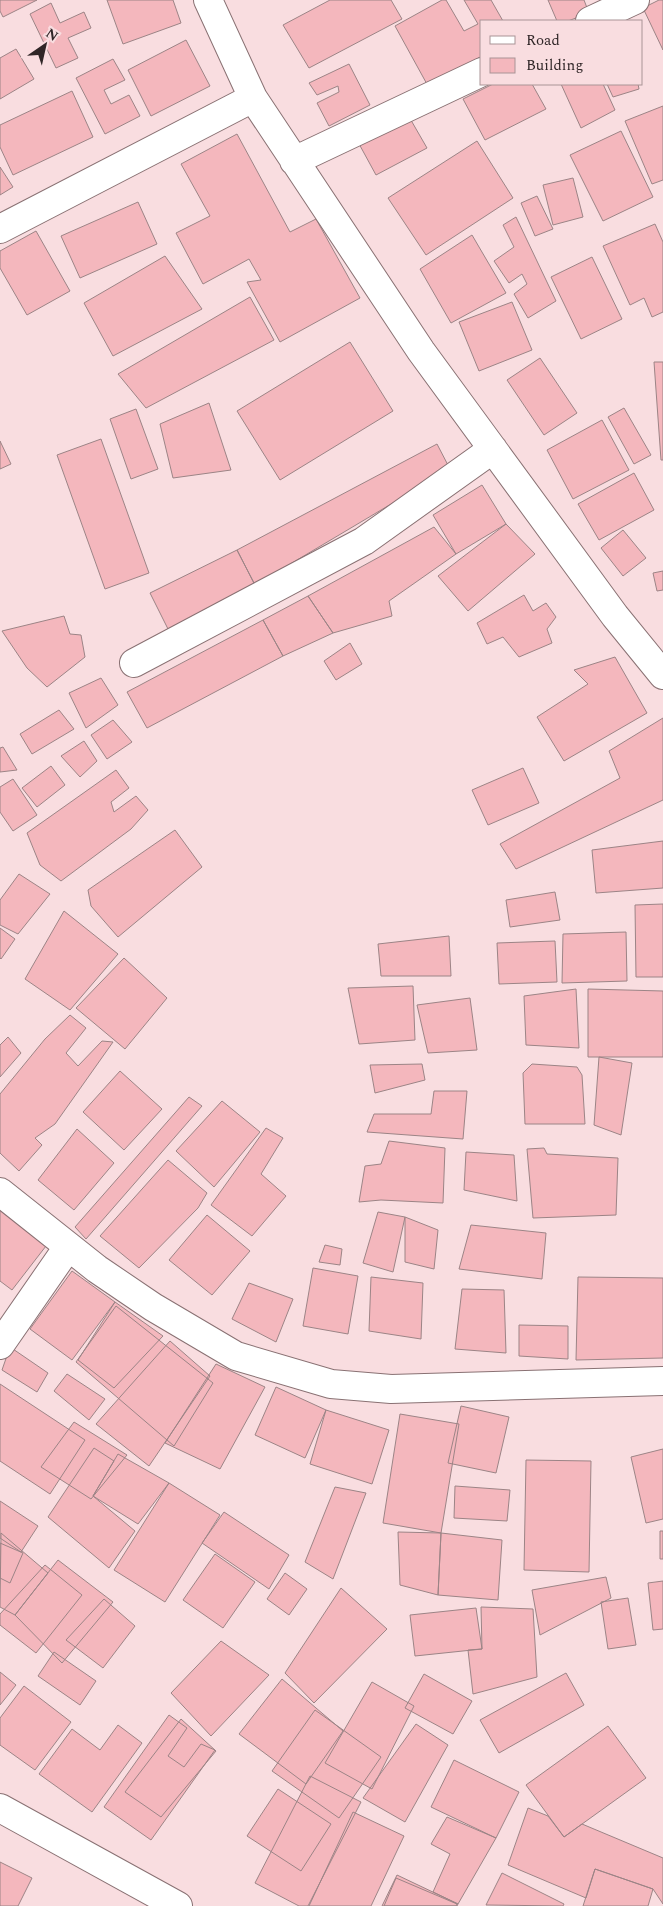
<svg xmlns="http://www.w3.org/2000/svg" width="663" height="1906" font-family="Spectral,serif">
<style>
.building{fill:#f4b7bd;stroke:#9c8486}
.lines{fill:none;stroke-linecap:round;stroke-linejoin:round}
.minor-casing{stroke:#897173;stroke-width:30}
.minor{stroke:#fff;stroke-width:28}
</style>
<rect width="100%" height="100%" fill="#f9dde0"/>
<path class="building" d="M 0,0 L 37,0 L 3,17 L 0,11 Z
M 107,0 L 173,0 L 181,23 L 123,44 Z
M 330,0 L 391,0 L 402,19 L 309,68 L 283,25 Z
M 442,0 L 446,0 L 464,31 L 478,24 L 464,0 L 491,0 L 503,21 L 482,21 L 482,56 L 428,86 L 395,26 Z
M 548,0 L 584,0 L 589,13 L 568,21 L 557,21 Z
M 659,0 L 663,0 L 663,50 L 643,8 Z
M 51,3 L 60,23 L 84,12 L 91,28 L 68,38 L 78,58 L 56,68 L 30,14 Z
M 186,40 L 210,86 L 151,116 L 128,70 Z
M 16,49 L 34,79 L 0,99 L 0,58 Z
M 113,59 L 125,80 L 104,90 L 111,104 L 129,95 L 140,116 L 105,134 L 76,78 Z
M 349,64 L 370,105 L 329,126 L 317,103 L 339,92 L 338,86 L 317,95 L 309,83 Z
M 493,84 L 532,84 L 546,109 L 485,140 L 463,99 Z
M 561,84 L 603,84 L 615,110 L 581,128 Z
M 607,84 L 638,84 L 639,89 L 613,97 Z
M 72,91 L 93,137 L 13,175 L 0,147 L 0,125 Z
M 663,106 L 663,180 L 652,184 L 625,121 Z
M 408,115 L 427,148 L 376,175 L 358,142 Z
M 621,131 L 653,197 L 603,221 L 570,155 Z
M 237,134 L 290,232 L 316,219 L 360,298 L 280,342 L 247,282 L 261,280 L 249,259 L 203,284 L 176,233 L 210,216 L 181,164 Z
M 477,141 L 513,198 L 426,255 L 388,198 Z
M 0,167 L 13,187 L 0,195 Z
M 573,178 L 583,217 L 553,225 L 543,185 Z
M 537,196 L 553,229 L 535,236 L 521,203 Z
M 138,202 L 157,244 L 80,278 L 61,236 Z
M 516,217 L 556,301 L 528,318 L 514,294 L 527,284 L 522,274 L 509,283 L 494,261 L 514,247 L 503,225 Z
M 655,224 L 663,242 L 663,312 L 652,317 L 644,298 L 630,305 L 603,246 Z
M 36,231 L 70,291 L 27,315 L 0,268 L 0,251 Z
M 472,235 L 506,293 L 451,323 L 420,269 Z
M 165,256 L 202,309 L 113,356 L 84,303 Z
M 592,257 L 622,319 L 581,339 L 551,277 Z
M 250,297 L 274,340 L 146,408 L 118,374 Z
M 512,302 L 532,350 L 479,371 L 459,322 Z
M 350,342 L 393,411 L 280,480 L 237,411 Z
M 540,358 L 577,413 L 544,435 L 507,380 Z
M 654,362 L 663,362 L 663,460 L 661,460 Z
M 209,403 L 231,470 L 173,478 L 160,424 Z
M 624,408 L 651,455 L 634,464 L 608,417 Z
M 136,409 L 158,469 L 131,479 L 110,419 Z
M 602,420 L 629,470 L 573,499 L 547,450 Z
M 101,439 L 149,573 L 105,589 L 57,455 Z
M 0,441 L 11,464 L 0,469 Z
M 437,444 L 450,469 L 255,585 L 237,550 Z
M 634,473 L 654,510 L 599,540 L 578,504 Z
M 482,485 L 506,524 L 456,554 L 433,515 Z
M 506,524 L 535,554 L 468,611 L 438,576 Z
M 434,527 L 456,554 L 389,601 L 392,616 L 333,633 L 308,596 Z
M 623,530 L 646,558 L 623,576 L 601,548 Z
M 237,550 L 255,585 L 168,629 L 150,593 Z
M 663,571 L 663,590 L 657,591 L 653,573 Z
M 524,595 L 533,611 L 546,603 L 556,617 L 547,629 L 552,643 L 519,657 L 503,637 L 487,644 L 477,623 Z
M 308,596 L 333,633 L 283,656 L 263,620 Z
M 64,616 L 70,634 L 81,635 L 85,657 L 47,687 L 27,668 L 2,631 Z
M 263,620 L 283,656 L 147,728 L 127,692 Z
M 350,643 L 362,664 L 336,680 L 324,661 Z
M 615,657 L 647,713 L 564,761 L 537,717 L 588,684 L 574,670 Z
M 101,678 L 118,705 L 86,728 L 69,693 Z
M 59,710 L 74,729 L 32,754 L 20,734 Z
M 663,718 L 663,800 L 516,869 L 500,844 L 620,778 L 609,751 Z
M 113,720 L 132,742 L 107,759 L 91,735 Z
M 84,741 L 97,761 L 80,777 L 61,756 Z
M 3,747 L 17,770 L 0,772 L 0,748 Z
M 51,766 L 65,785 L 37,807 L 22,788 Z
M 523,768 L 539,803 L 488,825 L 472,790 Z
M 116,770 L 129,788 L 111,802 L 114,812 L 136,796 L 148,810 L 131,829 L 61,881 L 40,865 L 27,833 Z
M 13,779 L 37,815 L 13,831 L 0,812 L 0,787 Z
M 175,830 L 202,867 L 118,937 L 91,906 L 88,890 Z
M 663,841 L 663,888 L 596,893 L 592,850 Z
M 19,874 L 50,894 L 18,934 L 0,925 L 0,900 Z
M 555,892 L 560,920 L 510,927 L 506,900 Z
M 663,904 L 663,977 L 636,977 L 635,905 Z
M 64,911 L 118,954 L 70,1010 L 25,979 Z
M 0,928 L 15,939 L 1,959 L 0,958 Z
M 626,932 L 627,981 L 562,983 L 563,934 Z
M 449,936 L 451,976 L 381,976 L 378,944 Z
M 555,941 L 557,982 L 499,984 L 497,943 Z
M 124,958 L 167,998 L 125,1049 L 76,1008 Z
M 413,986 L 415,1040 L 359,1044 L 348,988 Z
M 576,989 L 579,1048 L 526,1045 L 524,996 Z
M 588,989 L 663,991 L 663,1057 L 588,1057 Z
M 470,998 L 477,1050 L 428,1053 L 417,1005 Z
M 70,1015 L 86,1028 L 66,1053 L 78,1066 L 102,1041 L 113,1042 L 55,1124 L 35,1138 L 42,1145 L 19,1171 L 0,1153 L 0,1094 L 45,1039 Z
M 8,1037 L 21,1053 L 0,1077 L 0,1045 Z
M 599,1057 L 632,1063 L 621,1135 L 594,1125 Z
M 422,1064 L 425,1080 L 375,1093 L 370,1065 Z
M 532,1064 L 577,1067 L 582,1075 L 585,1124 L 525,1124 L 523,1073 Z
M 120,1071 L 162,1109 L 124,1150 L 83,1112 Z
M 434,1091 L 467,1091 L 463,1139 L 367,1132 L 374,1114 L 431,1114 Z
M 189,1097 L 202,1106 L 86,1239 L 75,1227 Z
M 222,1101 L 260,1132 L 214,1187 L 176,1151 Z
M 266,1128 L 283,1138 L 261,1174 L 286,1196 L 252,1236 L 211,1205 Z
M 77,1129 L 114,1163 L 74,1210 L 38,1180 Z
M 389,1141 L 445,1148 L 443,1203 L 381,1200 L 359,1202 L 365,1166 L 381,1164 Z
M 544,1148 L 547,1154 L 618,1158 L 616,1215 L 533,1218 L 527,1149 Z
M 466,1152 L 514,1155 L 517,1201 L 464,1190 Z
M 168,1160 L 207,1193 L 198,1208 L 139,1268 L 100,1236 Z
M 0,1209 L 46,1246 L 12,1290 L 0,1281 Z
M 378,1212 L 405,1217 L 393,1272 L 363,1263 Z
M 207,1215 L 250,1251 L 212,1295 L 169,1260 Z
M 405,1217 L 438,1230 L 434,1269 L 405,1262 Z
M 471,1225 L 546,1233 L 542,1279 L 459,1269 Z
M 325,1245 L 342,1249 L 340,1265 L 319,1262 Z
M 313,1268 L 358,1276 L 348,1334 L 303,1326 Z
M 72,1271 L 115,1302 L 72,1360 L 30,1329 Z
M 371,1277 L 423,1283 L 421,1339 L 369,1331 Z
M 578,1277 L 663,1278 L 663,1358 L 576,1360 Z
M 249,1283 L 293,1299 L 276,1342 L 232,1319 Z
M 462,1289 L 504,1290 L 506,1353 L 455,1349 Z
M 115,1302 L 163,1336 L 114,1388 L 78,1360 Z
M 116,1306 L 213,1383 L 174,1446 L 76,1362 Z
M 519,1325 L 568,1326 L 568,1359 L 519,1356 Z
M 170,1341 L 210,1376 L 149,1466 L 96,1424 Z
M 10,1347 L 48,1373 L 37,1392 L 2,1370 Z
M 216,1364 L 265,1387 L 220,1469 L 165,1443 Z
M 67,1374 L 105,1399 L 89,1420 L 54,1391 Z
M 0,1384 L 85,1440 L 50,1494 L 0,1461 Z
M 276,1387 L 326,1410 L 305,1458 L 255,1435 Z
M 461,1406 L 509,1417 L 496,1473 L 448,1463 Z
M 326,1410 L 389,1430 L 372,1484 L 310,1464 Z
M 400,1414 L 459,1424 L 441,1533 L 383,1523 Z
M 74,1422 L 127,1455 L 91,1499 L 41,1467 Z
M 94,1448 L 114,1461 L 93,1496 L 135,1531 L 109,1568 L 48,1517 Z
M 663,1449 L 663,1519 L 646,1523 L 631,1457 Z
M 118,1454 L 169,1483 L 138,1524 L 93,1496 Z
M 526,1460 L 591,1461 L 589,1572 L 524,1570 Z
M 169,1483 L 220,1515 L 165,1602 L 114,1570 Z
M 455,1486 L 510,1490 L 507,1521 L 454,1518 Z
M 335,1487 L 366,1493 L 333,1579 L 305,1562 Z
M 0,1501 L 38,1526 L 21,1552 L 0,1538 Z
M 224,1512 L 289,1555 L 269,1589 L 202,1543 Z
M 660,1531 L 663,1531 L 663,1559 L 660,1559 Z
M 398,1532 L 441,1533 L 438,1595 L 400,1585 Z
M 1,1533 L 48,1573 L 15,1615 L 0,1607 Z
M 441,1533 L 502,1540 L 498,1600 L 438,1595 Z
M 0,1543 L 23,1553 L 10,1583 L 0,1578 Z
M 215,1554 L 255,1582 L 223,1628 L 183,1600 Z
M 58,1560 L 113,1602 L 62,1663 L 15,1615 Z
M 45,1565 L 82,1595 L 36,1653 L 0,1625 L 0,1614 Z
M 285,1573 L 307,1589 L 289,1615 L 267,1599 Z
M 606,1577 L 611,1598 L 540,1635 L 532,1590 Z
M 663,1581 L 663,1629 L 653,1630 L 648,1583 Z
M 341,1588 L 387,1629 L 314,1703 L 285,1673 Z
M 628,1598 L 636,1645 L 608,1649 L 601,1602 Z
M 104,1599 L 135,1626 L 103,1668 L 66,1640 Z
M 481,1607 L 533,1609 L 537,1677 L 473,1694 L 468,1650 L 482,1649 Z
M 476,1608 L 482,1649 L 415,1656 L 410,1615 Z
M 221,1641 L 269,1675 L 211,1736 L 171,1693 Z
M 54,1652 L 96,1681 L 80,1705 L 38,1676 Z
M 0,1672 L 16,1685 L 0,1705 Z
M 566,1673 L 584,1705 L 499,1753 L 480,1720 Z
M 424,1674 L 472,1701 L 453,1734 L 405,1708 Z
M 282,1679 L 343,1731 L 306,1784 L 239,1734 Z
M 372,1682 L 414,1706 L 372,1789 L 325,1763 Z
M 24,1686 L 71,1722 L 35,1770 L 0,1745 L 0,1718 Z
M 315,1710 L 381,1757 L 339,1818 L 272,1771 Z
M 169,1715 L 187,1728 L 168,1756 L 184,1767 L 201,1744 L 215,1750 L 151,1840 L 104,1807 Z
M 181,1719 L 216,1751 L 161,1817 L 125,1792 Z
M 416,1724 L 448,1745 L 405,1822 L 363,1798 Z
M 118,1725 L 142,1743 L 92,1812 L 39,1774 L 72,1729 L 100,1750 Z
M 608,1726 L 646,1778 L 564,1837 L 526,1785 Z
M 454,1760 L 519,1792 L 496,1838 L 431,1807 Z
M 310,1776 L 361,1802 L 308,1906 L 299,1906 L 255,1883 Z
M 278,1789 L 331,1824 L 301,1871 L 247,1836 Z
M 528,1808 L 548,1816 L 564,1837 L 582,1824 L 663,1858 L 663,1904 L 653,1889 L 595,1869 L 586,1898 L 508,1865 Z
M 353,1812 L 404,1836 L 371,1906 L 309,1906 Z
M 447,1817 L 496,1838 L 458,1904 L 433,1892 L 450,1854 L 431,1844 Z
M 0,1862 L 32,1878 L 18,1906 L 0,1906 Z
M 595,1869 L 653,1889 L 648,1906 L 583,1906 Z
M 502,1873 L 564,1904 L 563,1906 L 486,1905 Z
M 397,1875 L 458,1904 L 457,1906 L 382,1906 Z
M 396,1878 L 457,1904 L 456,1906 L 384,1906 Z"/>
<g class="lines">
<defs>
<path id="minor" d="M 208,0 L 253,98 L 421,351 L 615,616 L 663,675
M 590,21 L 635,0
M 294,161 L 482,72
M 0,229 L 253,98
M 134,663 L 364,541 L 493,449
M 0,1192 L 97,1269 L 153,1307 L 236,1356 L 331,1384 L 391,1389 L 663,1381
M 0,1345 L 68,1247
M 0,1808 L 178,1906"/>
</defs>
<use href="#minor" class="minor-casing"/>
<use href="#minor" class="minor"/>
</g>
<rect x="480" y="20" width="162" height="65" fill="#f9dde0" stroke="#a99496"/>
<rect x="490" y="36" width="25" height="8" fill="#ffffff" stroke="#a99496"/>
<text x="526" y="45" font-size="15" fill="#302627">Road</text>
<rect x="490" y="58" width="25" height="15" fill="#f4b7bd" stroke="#a99496"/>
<text x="526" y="70" font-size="15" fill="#302627">Building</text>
<g transform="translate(45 45) rotate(34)" stroke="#f9dde0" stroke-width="4" paint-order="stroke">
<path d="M0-4L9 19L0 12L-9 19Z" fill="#302627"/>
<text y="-8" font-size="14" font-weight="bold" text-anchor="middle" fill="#302627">N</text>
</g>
</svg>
